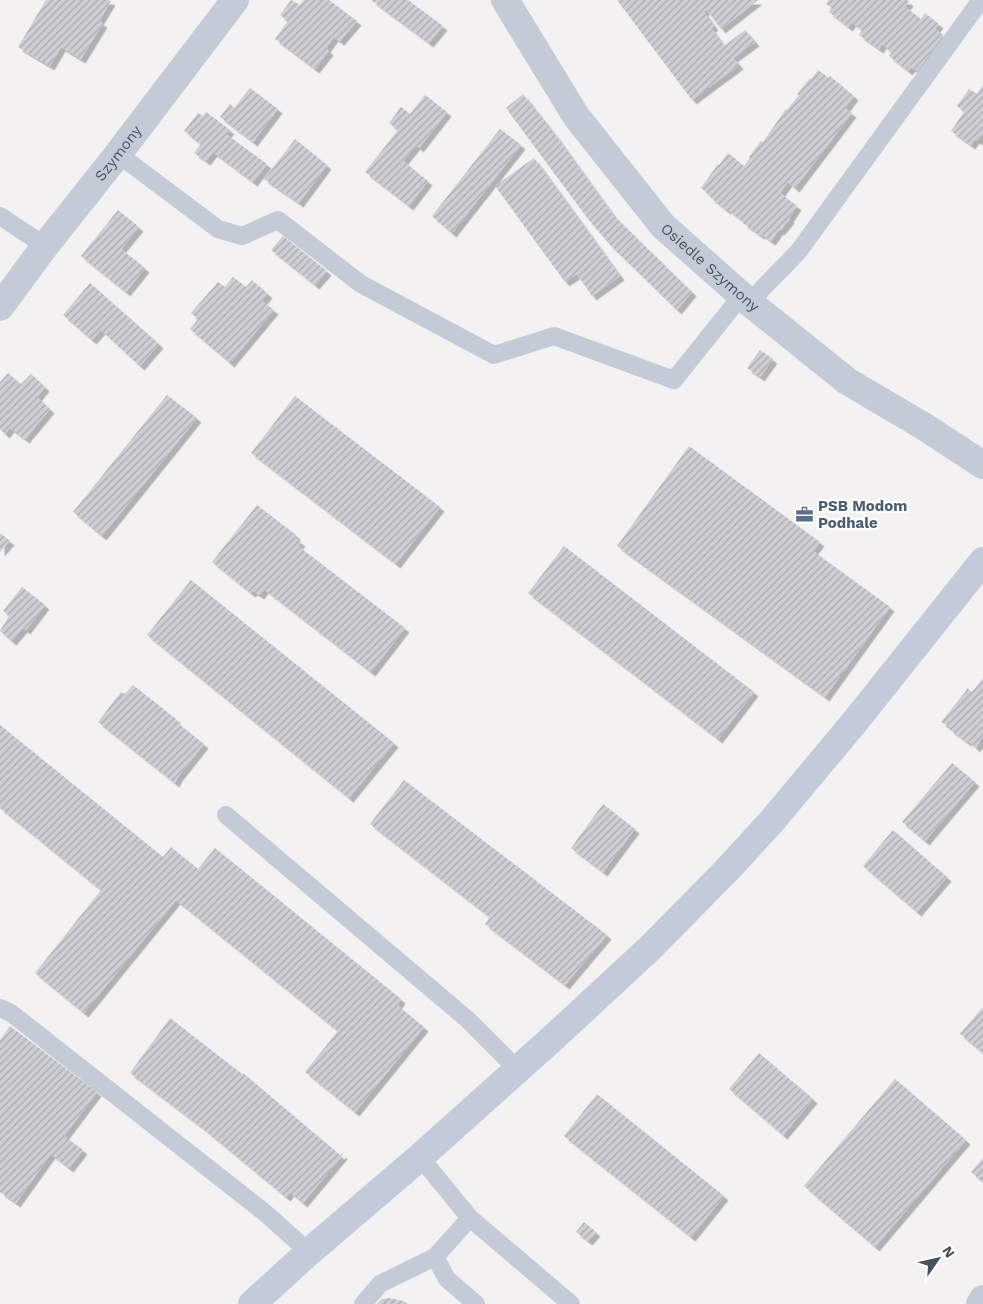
<svg xmlns="http://www.w3.org/2000/svg" width="983" height="1304" font-family="'Work Sans',sans-serif">
<style>
.building{fill:url(#building-hatch);filter:url(#shadow)}
.lines{fill:none;stroke-linecap:round;stroke-linejoin:round}
.lane{stroke:#c4cbd6;stroke-width:18}
.street{stroke:#c4cbd6;stroke-width:28}
.secondary{stroke:#c3cbda;stroke-width:28}
.labels{text-anchor:middle;stroke-width:4.5;stroke-linejoin:round;paint-order:stroke}
.street-label{font-size:15px;fill:#48515f;stroke:#fff}
.service-label{font-size:15px;font-weight:bold;fill:#4e5e75;stroke:#fff;text-anchor:start}
</style>
<defs>
<pattern id="building-hatch" width="6" height="6" patternUnits="userSpaceOnUse" patternTransform="scale(1.25)"><rect width="6" height="6" fill="#cdcfd5"/><path d="M-1 1l2-2M0 6l6-6M5 7l2-2" fill="none" stroke="#a8aab0"/></pattern>
<filter id="shadow"><feDropShadow dx="4.5" dy="4.5" stdDeviation="0" flood-color="#0004"/></filter>
</defs>
<rect width="100%" height="100%" fill="#f3f1f1"/>
<path class="building" d="M 46,0 L 109,0 L 111,1 L 99,21 L 103,23 L 81,59 L 61,47 L 50,66 L 18,47 Z
M 291,0 L 300,5 L 304,0 L 329,0 L 357,21 L 340,41 L 334,37 L 326,48 L 329,51 L 315,69 L 275,39 L 288,21 L 280,15 Z
M 371,0 L 408,0 L 443,26 L 429,43 Z
M 617,0 L 758,0 L 721,29 L 706,9 L 704,12 L 714,26 L 711,28 L 724,46 L 745,30 L 755,42 L 733,58 L 739,65 L 692,100 Z
M 829,0 L 907,0 L 909,2 L 905,7 L 921,19 L 925,13 L 939,24 L 935,29 L 943,35 L 917,71 L 911,67 L 908,71 L 889,56 L 892,52 L 882,44 L 879,49 L 859,35 L 862,30 L 852,22 L 848,27 L 829,12 L 832,8 L 826,4 Z
M 818,70 L 829,78 L 830,76 L 854,96 L 845,108 L 852,113 L 795,188 L 788,182 L 780,193 L 797,206 L 789,218 L 790,219 L 780,231 L 779,230 L 771,241 L 761,234 L 760,235 L 743,223 L 744,222 L 727,209 L 726,210 L 710,197 L 711,196 L 701,188 L 718,164 L 719,165 L 728,153 L 744,166 L 750,158 L 749,157 L 761,141 L 763,142 L 786,109 L 787,110 L 799,95 L 797,94 L 810,78 L 811,79 Z
M 983,85 L 983,133 L 977,141 L 975,139 L 971,145 L 951,131 L 964,112 L 957,106 L 969,89 L 977,94 Z
M 250,88 L 278,109 L 253,142 L 220,117 L 230,104 L 234,108 Z
M 523,94 L 556,136 L 613,215 L 692,292 L 677,310 L 611,246 L 588,219 L 506,108 Z
M 425,95 L 447,112 L 419,148 L 416,145 L 403,161 L 428,181 L 409,206 L 365,172 L 398,130 L 389,123 L 401,107 L 410,114 Z
M 206,112 L 230,130 L 226,134 L 267,164 L 253,182 L 213,152 L 206,161 L 194,153 L 201,144 L 184,131 L 198,113 L 203,116 Z
M 500,129 L 521,145 L 452,233 L 432,216 Z
M 295,139 L 327,165 L 299,203 L 264,179 Z
M 534,158 L 620,276 L 592,296 L 577,274 L 565,282 L 495,186 Z
M 118,210 L 139,227 L 121,249 L 145,268 L 126,292 L 81,256 Z
M 283,236 L 327,271 L 315,285 L 271,250 Z
M 233,277 L 246,287 L 252,280 L 268,294 L 262,301 L 274,310 L 230,363 L 190,329 L 198,319 L 191,313 L 218,282 L 225,287 Z
M 90,283 L 159,344 L 140,366 L 101,330 L 92,340 L 63,315 Z
M 760,350 L 773,359 L 760,377 L 747,368 Z
M 8,373 L 21,384 L 31,374 L 45,387 L 37,397 L 50,409 L 25,439 L 10,428 L 5,434 L 0,429 L 0,382 Z
M 167,395 L 197,418 L 102,536 L 73,512 Z
M 295,396 L 440,507 L 396,564 L 251,453 Z
M 689,446 L 820,542 L 813,551 L 890,607 L 825,697 L 617,546 Z
M 257,505 L 296,535 L 295,538 L 301,542 L 298,546 L 405,628 L 371,672 L 264,589 L 260,595 L 253,591 L 251,593 L 212,562 Z
M 0,533 L 10,541 L 0,552 Z
M 564,546 L 754,692 L 718,739 L 528,593 Z
M 191,580 L 394,743 L 349,798 L 147,635 Z
M 22,587 L 45,605 L 26,630 L 23,628 L 12,641 L 0,631 L 9,616 L 3,611 Z
M 983,678 L 983,736 L 976,748 L 968,741 L 967,742 L 949,729 L 950,727 L 941,722 L 966,691 L 967,688 L 972,692 Z
M 133,685 L 176,719 L 175,721 L 204,744 L 178,777 L 175,783 L 98,722 L 121,692 L 125,694 Z
M 0,725 L 163,857 L 171,847 L 198,869 L 215,848 L 401,999 L 397,1005 L 424,1027 L 355,1112 L 305,1072 L 338,1031 L 176,900 L 84,1013 L 35,973 L 101,890 L 0,808 Z
M 952,763 L 975,782 L 925,841 L 902,822 Z
M 404,780 L 607,935 L 565,985 L 485,924 L 490,917 L 370,824 Z
M 603,804 L 635,829 L 603,872 L 571,848 Z
M 893,830 L 947,877 L 917,912 L 863,866 Z
M 982,1008 L 983,1009 L 983,1053 L 960,1034 Z
M 170,1018 L 242,1074 L 243,1073 L 340,1155 L 342,1153 L 343,1155 L 303,1203 L 290,1192 L 286,1197 L 200,1126 L 130,1073 Z
M 10,1026 L 97,1092 L 64,1136 L 83,1150 L 69,1168 L 51,1154 L 16,1203 L 0,1192 L 0,1040 Z
M 759,1053 L 813,1099 L 783,1135 L 729,1089 Z
M 895,1079 L 966,1140 L 875,1247 L 804,1186 Z
M 597,1094 L 724,1196 L 691,1237 L 564,1136 Z
M 983,1158 L 983,1182 L 971,1172 Z
M 584,1222 L 596,1232 L 588,1241 L 576,1232 Z
M 389,1298 L 403,1301 L 408,1304 L 377,1304 L 382,1299 Z"/>
<g class="lines">
<path class="lane" d="M 118,154 L 218,229 L 242,236 L 278,220 L 361,284 L 494,355 L 554,336 L 674,380 L 742,295
M 0,216 L 45,246
M 750,303 L 762,289 L 798,252 L 981,0
M 226,815 L 467,1019 L 517,1069
M 0,1008 L 11,1013 L 264,1212 L 309,1252
M 420,1157 L 470,1218 L 571,1304
M 435,1257 L 447,1279 L 476,1304
M 363,1304 L 380,1284 L 435,1257 L 470,1218"/>
<g class="street">
<path id="s1" d="M 505,0 L 576,116 L 663,226 L 750,303 L 847,381 L 925,427 L 983,465"/>
<path id="s2" d="M 0,307 L 45,246 L 118,154 L 235,0"/>
<path d="M 980,1304 L 983,1299"/>
</g>
<path class="secondary" d="M 252,1304 L 309,1252 L 420,1157 L 554,1037 L 650,948 L 727,870 L 771,822 L 853,724 L 983,561"/>
</g>
<defs>
<symbol id="office-bare" viewBox="-9 -9 18 18"><path d="M-6-3h4V-5.5h4V-3h4V5H-6ZM-1-4.5V-3h2v-1.5ZM-6 0V1H6V0Z" fill="#5c6f8a" stroke="#fff" stroke-width="2.5" paint-order="stroke"/></symbol>
</defs>
<g fill-rule="evenodd">
<use href="#office-bare" x="792" y="502" width="25" height="25"/>
</g>
<g class="labels">
<g class="street-label">
<text dy="5" stroke="none"><textPath href="#s2" startOffset="194">Szymony</textPath></text>
<text dy="5" stroke="none"><textPath href="#s1" startOffset="339">Osiedle Szymony</textPath></text>
</g>
<g class="service-label">
<text x="818" y="511">PSB Modom<tspan x="818" dy="17">Podhale</tspan></text>
</g>
</g>
<g transform="translate(938 1259) rotate(56)" stroke="#ffffff" stroke-width="4" paint-order="stroke">
<path d="M0-4L9 19L0 12L-9 19Z" fill="#48515f"/>
<text y="-8" font-size="14" font-weight="bold" text-anchor="middle" fill="#48515f">N</text>
</g>
</svg>
